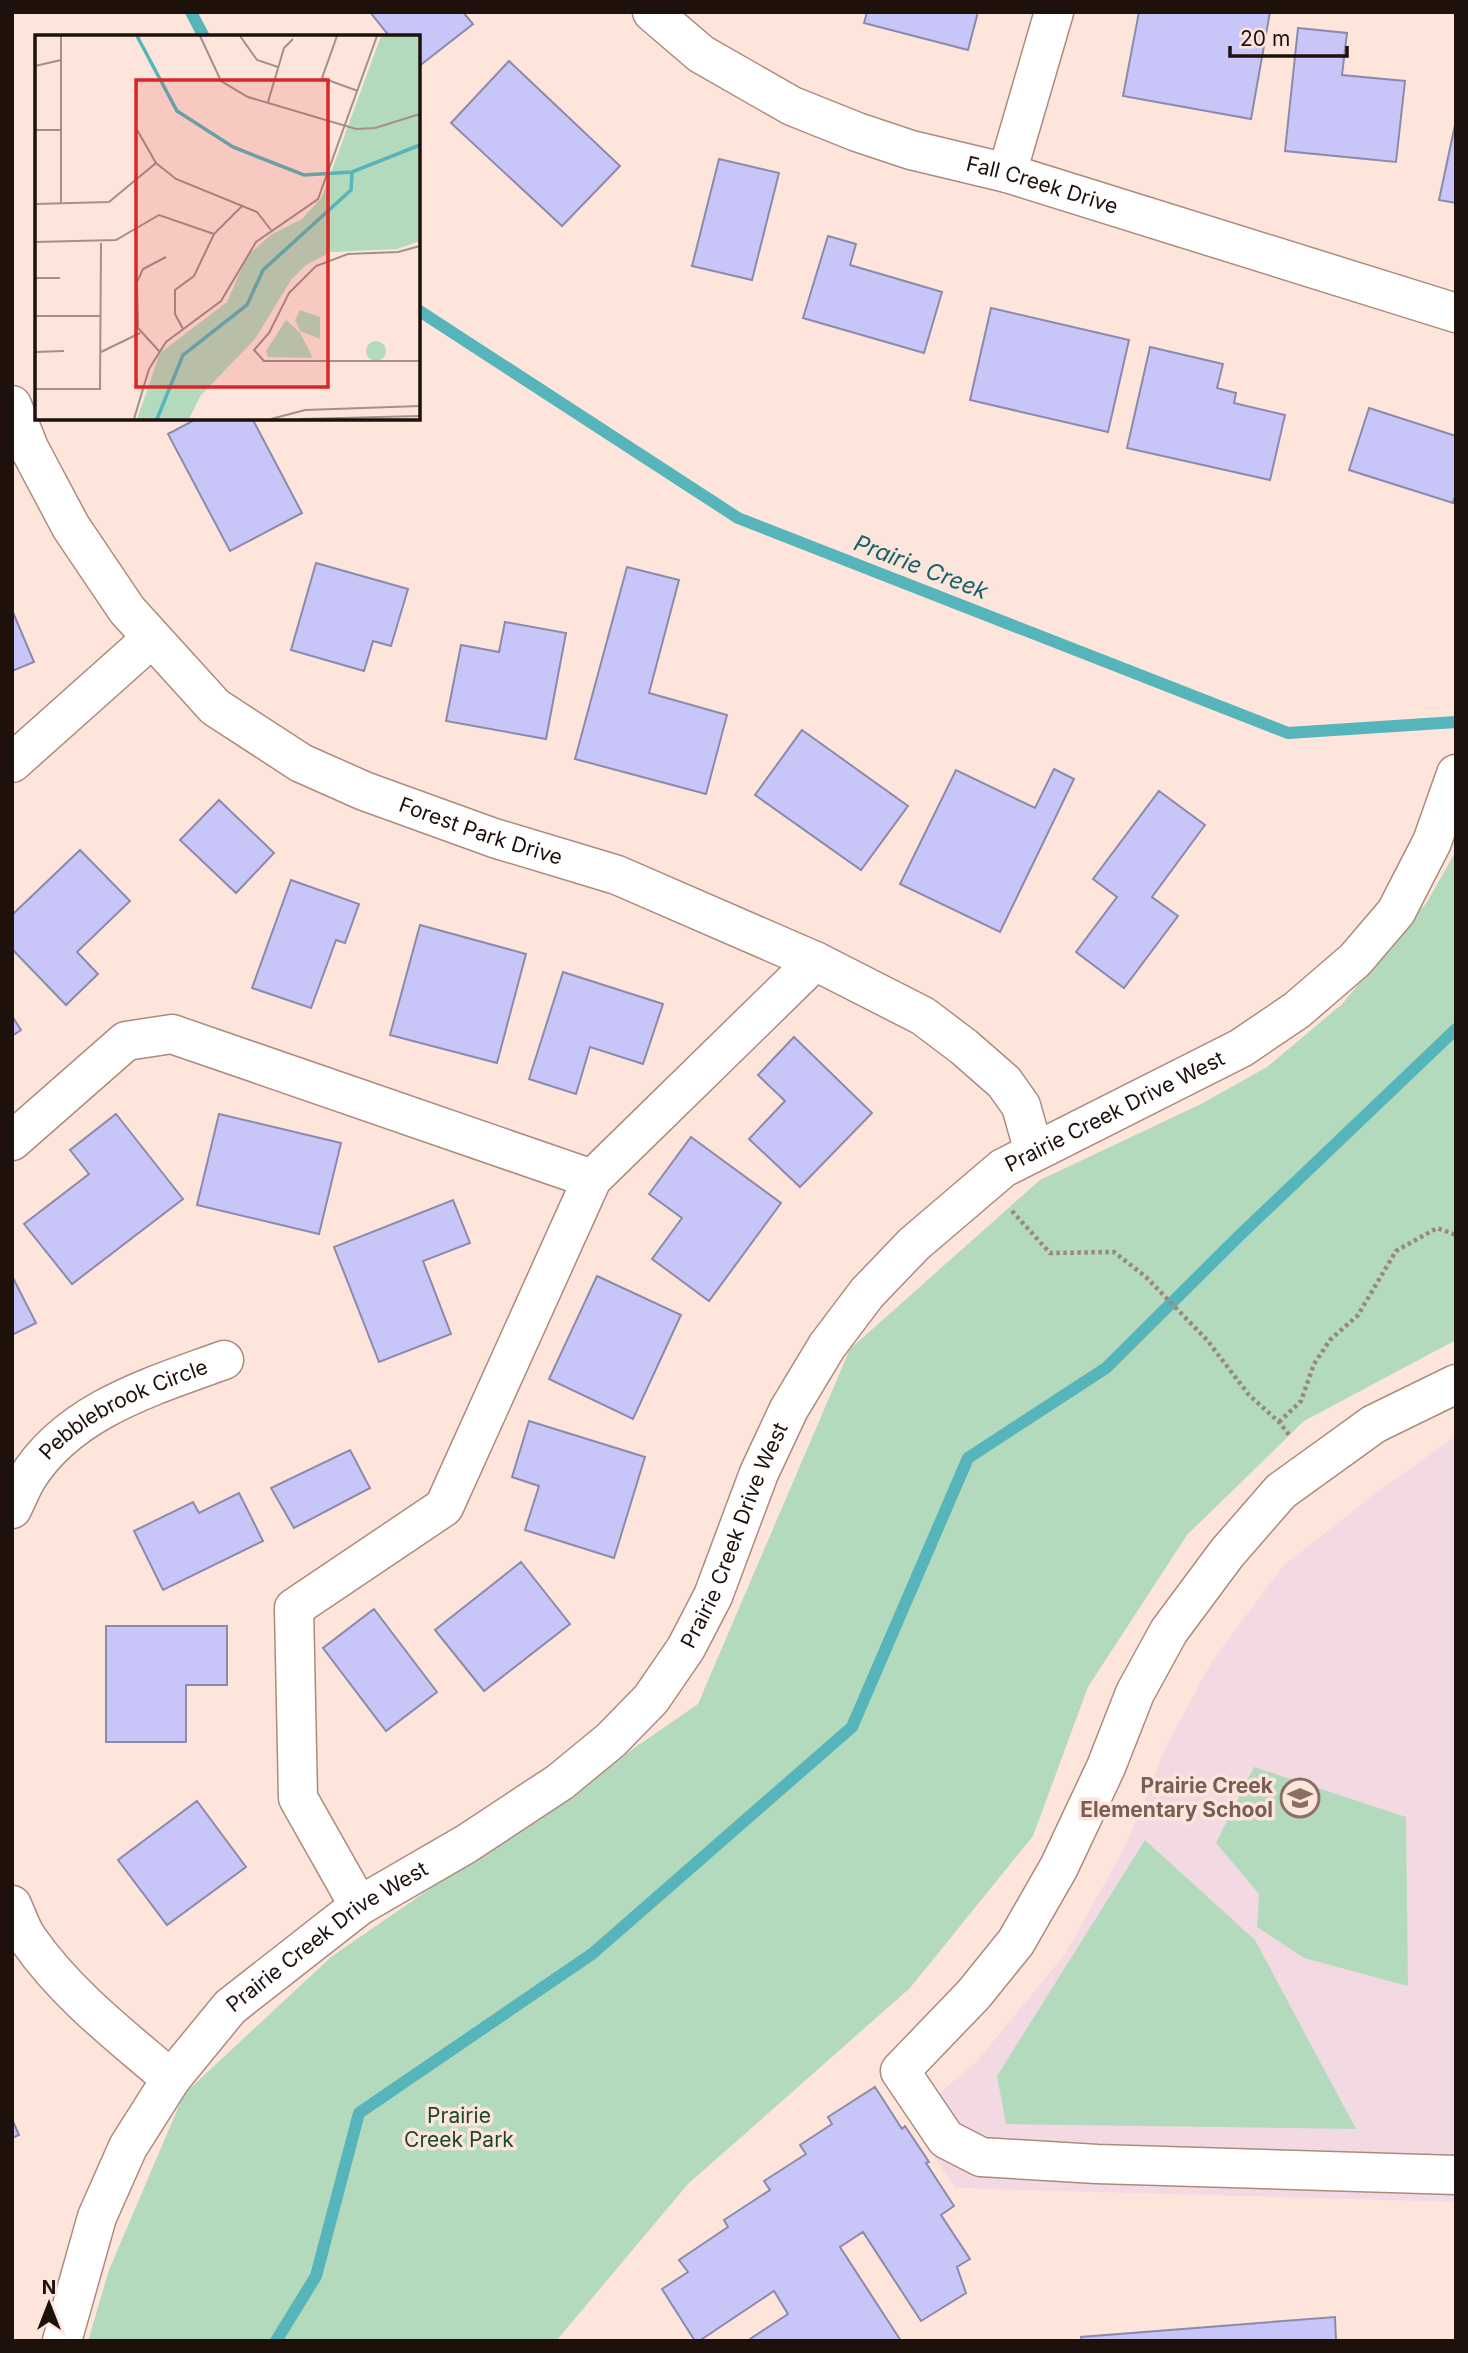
<svg xmlns="http://www.w3.org/2000/svg" width="1468" height="2353" font-family="Inter,sans-serif">
<style>
.education{fill:#f3d9e1}
.green{fill:#b4dabe}
.lines{fill:none;stroke-linecap:round;stroke-linejoin:round}
.stream{stroke:#56b4bb;stroke-width:12}
.building{fill:#c8c6f9;stroke:#8c8aab;stroke-width:2}
.minor-casing{stroke:#ae8a7c;stroke-width:41}
.path{stroke:#9a8780;stroke-width:4.5;stroke-dasharray:3.5 3.5;stroke-linecap:butt}
.minor{stroke:#fff;stroke-width:38}
.labels{text-anchor:middle;stroke-width:7;stroke-linejoin:round;paint-order:stroke}
.street-label{font-size:21px;fill:#1e110c;stroke:#fde5dc}
.education-label{font-size:21px;font-weight:bold;fill:#785e54;stroke:#fde5dc;text-anchor:end}
.park-label{font-size:21px;fill:#1a492c;stroke:#fde5dc}
.water-label{font-size:23px;font-style:italic;fill:#156368;stroke:#fde5dc}
.inset-river{fill:none;stroke:#56b4bb;stroke-width:3.5}
.inset-road{fill:none;stroke:#a49089;stroke-width:2}
.view{fill:#d62828;fill-opacity:0.15;stroke:#d62828;stroke-width:3.5}
.inset-edge{fill:none;stroke:#1e110c;stroke-width:3.5}
</style>
<rect width="100%" height="100%" fill="#fde5dc"/>
<path class="education" d="M 1456,1436 L 1456,2202 L 955,2188 L 909,2120 L 978,2060 L 1065,1954 L 1124,1849 L 1166,1747 L 1212,1661 L 1283,1566 L 1376,1493 Z"/>
<path class="green" d="M 1456,851 L 1456,1340 L 1304,1421 L 1187,1535 L 1088,1687 L 1033,1836 L 910,1988 L 688,2184 L 556,2341 L 88,2341 L 109,2270 L 184,2094 L 331,1957 L 698,1704 L 850,1349 L 1040,1180 L 1201,1104 L 1267,1067 L 1342,1004 L 1427,902 Z
M 1254,1767 L 1406,1817 L 1408,1986 L 1304,1958 L 1257,1927 L 1259,1894 L 1216,1843 Z
M 1145,1840 L 1255,1940 L 1356,2129 L 1006,2124 L 997,2076 Z"/>
<g class="lines">
<path class="stream" d="M 191,12 L 204,37
M 418,310 L 738,518 L 1288,733 L 1456,722
M 276,2341 L 316,2276 L 359,2113 L 592,1954 L 852,1727 L 968,1458 L 1106,1368 L 1239,1236 L 1456,1029"/>
</g>
<path class="building" d="M 370,12 L 463,12 L 473,24 L 418,67 L 418,37 L 390,37 Z
M 867,12 L 978,12 L 968,50 L 864,23 Z
M 1139,12 L 1270,12 L 1251,119 L 1123,96 Z
M 1298,28 L 1347,33 L 1342,75 L 1405,81 L 1396,162 L 1285,151 Z
M 509,61 L 620,166 L 562,226 L 451,123 Z
M 1456,120 L 1456,203 L 1439,200 Z
M 719,159 L 779,173 L 752,280 L 692,266 Z
M 828,236 L 856,244 L 850,265 L 942,292 L 924,353 L 803,318 Z
M 991,308 L 1129,340 L 1108,432 L 970,400 Z
M 1150,347 L 1223,364 L 1217,388 L 1236,393 L 1234,403 L 1285,415 L 1270,480 L 1127,448 Z
M 1369,408 L 1456,436 L 1456,493 L 1453,503 L 1349,470 Z
M 198,418 L 252,418 L 302,513 L 230,551 L 168,434 Z
M 316,563 L 408,589 L 391,646 L 373,641 L 364,671 L 291,650 Z
M 627,567 L 679,580 L 649,693 L 727,715 L 706,794 L 575,759 Z
M 12,610 L 34,662 L 12,671 Z
M 505,622 L 566,633 L 546,739 L 446,721 L 461,645 L 499,652 Z
M 802,730 L 908,806 L 861,870 L 755,795 Z
M 1054,769 L 1074,779 L 1000,932 L 900,884 L 956,770 L 1035,808 Z
M 1159,791 L 1205,825 L 1152,897 L 1178,916 L 1124,988 L 1076,952 L 1117,897 L 1093,879 Z
M 219,800 L 274,853 L 236,893 L 180,840 Z
M 80,850 L 130,901 L 77,952 L 98,974 L 66,1005 L 12,949 L 12,915 Z
M 291,880 L 359,904 L 345,943 L 336,940 L 311,1008 L 252,988 Z
M 420,925 L 526,954 L 497,1063 L 390,1035 Z
M 563,972 L 663,1004 L 643,1064 L 590,1047 L 576,1094 L 529,1079 Z
M 12,1016 L 21,1030 L 12,1036 Z
M 794,1037 L 872,1113 L 800,1187 L 749,1139 L 785,1101 L 758,1075 Z
M 116,1114 L 183,1199 L 72,1284 L 24,1224 L 89,1174 L 70,1150 Z
M 219,1114 L 341,1143 L 319,1234 L 197,1205 Z
M 691,1137 L 781,1203 L 709,1301 L 652,1259 L 682,1218 L 649,1194 Z
M 453,1200 L 470,1243 L 423,1261 L 451,1334 L 379,1362 L 334,1247 Z
M 12,1276 L 36,1323 L 12,1335 Z
M 597,1276 L 681,1315 L 633,1419 L 549,1379 Z
M 529,1421 L 645,1457 L 614,1558 L 525,1530 L 539,1486 L 512,1477 Z
M 350,1450 L 370,1488 L 294,1528 L 271,1488 Z
M 239,1493 L 263,1541 L 163,1590 L 134,1531 L 193,1502 L 199,1513 Z
M 521,1562 L 570,1624 L 484,1691 L 435,1630 Z
M 374,1609 L 437,1692 L 386,1731 L 323,1648 Z
M 106,1626 L 227,1626 L 227,1685 L 186,1685 L 186,1742 L 106,1742 Z
M 197,1801 L 246,1867 L 167,1925 L 118,1860 Z
M 875,2087 L 902,2129 L 905,2126 L 929,2162 L 926,2163 L 954,2206 L 941,2215 L 970,2259 L 957,2267 L 966,2293 L 921,2321 L 863,2232 L 840,2247 L 901,2341 L 747,2341 L 788,2314 L 774,2291 L 699,2341 L 695,2341 L 662,2289 L 688,2272 L 679,2260 L 728,2227 L 724,2220 L 770,2190 L 764,2181 L 806,2154 L 800,2145 L 832,2124 L 828,2117 Z
M 12,2119 L 19,2135 L 12,2138 Z
M 1335,2317 L 1336,2341 L 1082,2341 L 1081,2337 Z"/>
<g class="lines">
<defs>
<g id="minor">
<path id="s1" d="M 652,12 L 701,54 L 792,106 L 857,132 L 911,150 L 1007,173 L 1456,313"/>
<path d="M 1007,173 L 1054,12"/>
<path id="s2" d="M 12,405 L 29,448 L 71,527 L 127,610 L 215,707 L 301,763 L 364,791 L 494,838 L 617,875 L 815,961 L 923,1016 L 964,1047 L 1004,1082 L 1021,1106 L 1034,1152"/>
<path d="M 12,763 L 151,639"/>
<path d="M 12,1141 L 126,1041 L 172,1034 L 592,1179"/>
<path d="M 1456,1384 L 1374,1424 L 1281,1491 L 1227,1553 L 1169,1631 L 1135,1693 L 1106,1767 L 1059,1867 L 1016,1942 L 974,1994 L 900,2071 L 946,2139 L 981,2157 L 1097,2164 L 1456,2175"/>
<path id="s3" d="M 12,1509 C 17,1499 21,1489 26,1480 C 68,1410 153,1386 224,1360"/>
<path d="M 12,1905 C 17,1916 21,1929 28,1939 C 66,1994 121,2036 171,2079"/>
<path d="M 359,1906 L 298,1798 L 294,1608 L 444,1507 L 592,1179 L 815,961"/>
<path id="s4" d="M 62,2341 L 97,2217 L 128,2147 L 171,2079 L 230,2007 L 359,1906 L 466,1844 L 560,1782 L 611,1740 L 651,1699 L 686,1648 L 713,1596 L 759,1473 L 789,1409 L 827,1346 L 867,1293 L 914,1244 L 1003,1168 L 1241,1048 L 1297,1010 L 1355,960 L 1396,912 L 1432,842 L 1456,774"/>
</g>
</defs>
<use href="#minor" class="minor-casing"/>
<path class="path" d="M 1012,1211 L 1050,1253 L 1114,1252 L 1146,1277 L 1207,1340 L 1249,1395 L 1279,1422 L 1290,1436
M 1279,1422 L 1301,1401 L 1314,1364 L 1330,1340 L 1358,1315 L 1396,1251 L 1437,1228 L 1456,1235"/>
<use href="#minor" class="minor"/>
</g>
<defs>
<symbol id="school-ring" viewBox="-11 -11 22 22"><circle r="9.5" fill="#fde5dc" stroke="#8d6e63" stroke-width="1.5"/><path d="M0-5L7-2L0 1L-7-2ZM-4 1L0 2.5L4 1V4Q0 6-4 4Z" fill="#8d6e63"/></symbol>
</defs>
<g fill-rule="evenodd">
<use href="#school-ring" x="1278" y="1776" width="44" height="44"/>
</g>
<g class="labels">
<g class="street-label">
<text dy="7" stroke="none"><textPath href="#s1" startOffset="432">Fall Creek Drive</textPath></text>
<text dy="7" stroke="none"><textPath href="#s2" startOffset="662">Forest Park Drive</textPath></text>
<text dy="7" stroke="none"><textPath href="#s4" startOffset="1675">Prairie Creek Drive West</textPath></text>
<text dy="7" stroke="none"><textPath href="#s3" startOffset="156">Pebblebrook Circle</textPath></text>
<text dy="7" stroke="none"><textPath href="#s4" startOffset="1087">Prairie Creek Drive West</textPath></text>
<text dy="7" stroke="none"><textPath href="#s4" startOffset="499">Prairie Creek Drive West</textPath></text>
</g>
<g class="education-label">
<text x="1273" y="1793">Prairie Creek<tspan x="1273" dy="24">Elementary School</tspan></text>
</g>
<g class="park-label">
<text x="459" y="2123">Prairie<tspan x="459" dy="24">Creek Park</tspan></text>
</g>
<g class="water-label">
<text transform="translate(921 567) rotate(21)" y="8">Prairie Creek</text>
</g>
</g>
<g transform="translate(35 35)">
<rect width="385" height="385" fill="#fde5dc"/>
<path d="M 346,1 L 385,1 L 385,206 L 362,214 L 296,217 L 271,230 L 256,245 L 220,304 L 166,360 L 154,384 L 102,384 L 125,318 L 192,267 L 212,221 L 237,199 L 267,184 L 287,162 ZM 265,275 L 285,282 L 285,304 L 265,296 L 260,285 ZM 251,285 L 265,298 L 278,323 L 233,322 L 231,316 ZM331 316a10 10 0 1 1 20 0a10 10 0 1 1-20 0Z" fill="#b4dabe"/>
<path class="inset-river" d="M 102,1 L 142,76 L 198,112 L 269,140 L 317,137 L 385,110M 122,384 L 148,320 L 212,270 L 228,235 L 316,155 L 317,137"/>
<path class="inset-road" d="M 26,1 L 26,169M 165,1 L 186,46 L 213,62 L 321,94 L 340,93 L 385,79M 205,1 L 222,25 L 243,32M 302,1 L 287,43 L 323,56M 0,31 L 26,25M 102,47 L 101,93 L 121,128 L 141,144 L 222,177 L 236,195M 233,67 L 249,13 L 258,4M 0,95 L 27,95M 0,169 L 74,167 L 121,128M 0,207 L 81,205 L 124,180 L 179,199M 385,211 L 363,217 L 313,219 L 281,231 L 254,258 L 234,298 L 219,315 L 229,326 L 385,326M 0,243 L 25,243M 0,281 L 66,281M 148,294 L 140,279 L 140,255 L 159,241 L 179,199 L 208,170M 124,316 L 103,293 L 102,247 L 108,234 L 131,222M 0,317 L 29,316M 66,317 L 105,298M 0,354 L 65,354 L 66,208M 99,384 L 114,334 L 131,307 L 186,266 L 221,207 L 283,164 L 342,1M 236,384 L 270,375 L 385,371M 266,384 L 385,381"/>
<path class="view" d="M 101,45 L 293,45 L 293,352 L 101,352 Z"/>
<rect width="385" height="385" class="inset-edge"/>
</g>
<rect width="1468" height="2353" fill="none" stroke="#1e110c" stroke-width="28"/>
<g transform="translate(49 2304)" stroke="#fde5dc" stroke-width="5" paint-order="stroke">
<path d="M0-5L12 26L0 18L-12 26Z" fill="#1e110c"/>
<text y="-10" font-size="19" font-weight="bold" text-anchor="middle" fill="#1e110c">N</text>
</g>
<path d="M1230 46v10h117v-10" fill="none" stroke="#1e110c" stroke-width="3.5"/>
<text x="1240" y="46" font-size="21" fill="#1e110c" stroke="#fde5dc" stroke-width="5" paint-order="stroke">20 m</text>
</svg>
